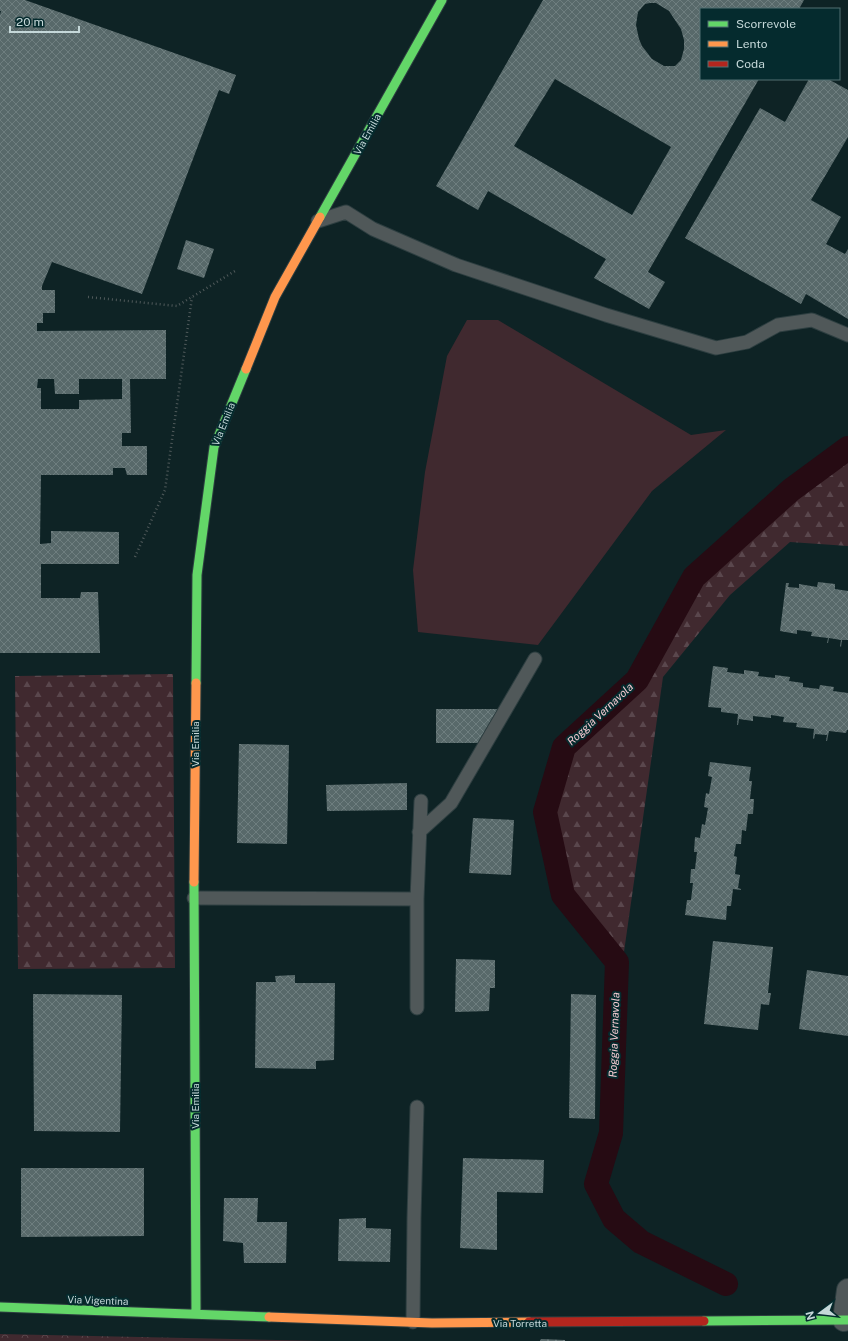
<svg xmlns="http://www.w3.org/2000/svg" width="848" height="1341" font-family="'Public Sans',sans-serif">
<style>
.grass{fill:#40292f}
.forest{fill:url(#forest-firs)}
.park{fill:url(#park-crowns)}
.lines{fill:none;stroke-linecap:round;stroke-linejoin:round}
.canal{stroke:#260b13;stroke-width:24}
.building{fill:url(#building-cross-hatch);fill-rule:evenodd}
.lane-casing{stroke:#2d3e40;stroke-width:15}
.street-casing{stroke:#2d3e40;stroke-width:24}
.fast-casing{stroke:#2d3e40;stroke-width:11}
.slow-casing{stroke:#2d3e40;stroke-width:11}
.jam-casing{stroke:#2d3e40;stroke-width:11}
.path{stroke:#505a5b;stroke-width:2.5;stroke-dasharray:1 3;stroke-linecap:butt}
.lane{stroke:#505859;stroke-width:13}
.street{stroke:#505859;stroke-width:22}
.fast{stroke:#63d668;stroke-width:9}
.slow{stroke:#ff974d;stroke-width:9}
.jam{stroke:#b3261e;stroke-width:9}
.labels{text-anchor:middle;stroke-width:4;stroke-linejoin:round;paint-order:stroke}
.street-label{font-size:10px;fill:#c5d8d9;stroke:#052b2e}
.water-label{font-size:11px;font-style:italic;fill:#f6cbd2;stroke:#052b2e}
</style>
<defs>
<pattern id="forest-firs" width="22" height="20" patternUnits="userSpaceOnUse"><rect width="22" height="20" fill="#40292f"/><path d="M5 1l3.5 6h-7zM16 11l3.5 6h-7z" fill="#5a474d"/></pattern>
<pattern id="park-crowns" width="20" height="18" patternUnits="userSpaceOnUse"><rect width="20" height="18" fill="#40292f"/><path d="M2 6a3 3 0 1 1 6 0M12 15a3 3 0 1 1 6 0" fill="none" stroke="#5a474d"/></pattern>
<pattern id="building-cross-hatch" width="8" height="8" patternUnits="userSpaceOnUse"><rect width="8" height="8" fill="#58696a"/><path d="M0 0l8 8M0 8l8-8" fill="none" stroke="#6e7e7f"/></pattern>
</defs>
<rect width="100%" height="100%" fill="#0e2325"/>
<path class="grass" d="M 467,320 L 498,320 L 691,435 L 726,430 L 652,491 L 538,645 L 418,632 L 413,570 L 425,472 L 447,356 Z"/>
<path class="forest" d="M 848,456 L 848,546 L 790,542 L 730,595 L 663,677 L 624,952 L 572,893 L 552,810 L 569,746 L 640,682 L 697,580 L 804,489 Z
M 173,674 L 175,968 L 18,969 L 15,676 Z"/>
<path class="park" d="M 0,1334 L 322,1341 L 0,1341 Z"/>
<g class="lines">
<path class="canal" d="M 726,1284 L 641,1242 L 614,1219 L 596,1184 L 611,1133 L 617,962 L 563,895 L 545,812 L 564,747 L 637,680 L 694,577 L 791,490 L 848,448"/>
</g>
<path class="building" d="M 0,0 L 25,0 L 236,75 L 229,94 L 219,90 L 142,294 L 52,262 L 42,286 L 42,290 L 55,290 L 55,313 L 43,313 L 43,323 L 37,323 L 37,331 L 166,330 L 166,379 L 130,379 L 131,433 L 122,433 L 122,446 L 147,446 L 147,475 L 127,475 L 125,468 L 113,468 L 113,475 L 41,475 L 40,544 L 51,543 L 51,531 L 119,532 L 119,564 L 41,564 L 41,598 L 80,598 L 81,592 L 98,592 L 100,653 L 0,653 L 0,15 L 1,11 L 0,11 ZM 38,379 L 54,379 L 55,394 L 79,394 L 79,379 L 122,379 L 122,399 L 79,400 L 79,409 L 41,409 L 41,388 L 37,388 Z
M 543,0 L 804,0 L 799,9 L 701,9 L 701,79 L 759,79 L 648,272 L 665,282 L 649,309 L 594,278 L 606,259 L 488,191 L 478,210 L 436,186 ZM 650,3 L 656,3 L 669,11 L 681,29 L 684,40 L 684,49 L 681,60 L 675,66 L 664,66 L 652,59 L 642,46 L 639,39 L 636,25 L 638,12 L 645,4 ZM 555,79 L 671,147 L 632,215 L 514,146 Z
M 809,79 L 828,79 L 848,90 L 848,137 L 811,200 L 841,217 L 826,244 L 845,254 L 848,249 L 848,319 L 806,294 L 801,304 L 685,238 L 760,108 L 785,122 Z
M 186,240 L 214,249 L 204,278 L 177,269 Z
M 818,582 L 835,584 L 835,589 L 848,591 L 848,640 L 842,640 L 841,647 L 840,646 L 841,640 L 829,638 L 828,643 L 827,643 L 828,638 L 811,636 L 812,632 L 797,630 L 797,634 L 780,631 L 786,583 L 789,583 L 788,587 L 799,588 L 799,584 L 817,587 Z
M 713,666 L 728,668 L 727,672 L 744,674 L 744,670 L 759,672 L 758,676 L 775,678 L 775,675 L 790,677 L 789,681 L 803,683 L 803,687 L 819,689 L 820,685 L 834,687 L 833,691 L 848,693 L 848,730 L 847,730 L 846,733 L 829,731 L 827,741 L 826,741 L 827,735 L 815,734 L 814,739 L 813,738 L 814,729 L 796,727 L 797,723 L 783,722 L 784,717 L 771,715 L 771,718 L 753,716 L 753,721 L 739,719 L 738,725 L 737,725 L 738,714 L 721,712 L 721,708 L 708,707 Z
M 436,709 L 504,709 L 482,743 L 436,743 Z
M 239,744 L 289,745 L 287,844 L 237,843 Z
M 710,762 L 751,767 L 749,781 L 752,781 L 750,799 L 754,799 L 753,814 L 748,814 L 746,831 L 742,830 L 741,844 L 736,844 L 734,856 L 737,857 L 735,874 L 740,875 L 738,888 L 741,889 L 741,890 L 733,889 L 731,906 L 727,906 L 726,920 L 685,915 L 687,900 L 691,900 L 693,883 L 690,883 L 691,869 L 695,869 L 697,852 L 694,852 L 695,837 L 700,838 L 702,824 L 705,825 L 708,808 L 704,807 L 706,793 L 709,794 L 712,777 L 708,776 Z
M 407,783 L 407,810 L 327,811 L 326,785 Z
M 473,818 L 514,820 L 511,875 L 469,873 Z
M 713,941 L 773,947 L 768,993 L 771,993 L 769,1005 L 761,1004 L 758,1030 L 704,1024 Z
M 456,959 L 495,960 L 495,988 L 490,988 L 489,1011 L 455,1012 Z
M 807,970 L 848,976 L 848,1036 L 799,1029 Z
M 295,975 L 295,983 L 335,983 L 334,1060 L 316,1061 L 316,1069 L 255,1068 L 256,982 L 276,982 L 275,976 Z
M 33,994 L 122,995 L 120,1132 L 34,1131 Z
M 571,994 L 596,995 L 595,1119 L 569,1118 Z
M 463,1158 L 544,1160 L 543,1193 L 497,1192 L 497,1250 L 460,1248 Z
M 21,1168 L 144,1168 L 144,1236 L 21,1237 Z
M 224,1198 L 258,1198 L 257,1222 L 287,1222 L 286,1263 L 244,1263 L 243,1243 L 223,1241 Z
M 366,1218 L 366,1228 L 391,1229 L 390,1262 L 338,1261 L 339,1219 Z
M 541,1339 L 565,1340 L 565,1341 L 540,1341 Z"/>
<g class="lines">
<defs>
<path id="lane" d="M 318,221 L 346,212 L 373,229 L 456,265 L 606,315 L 716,348 L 747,342 L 778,325 L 812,320 L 848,335
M 419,832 L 451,803 L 535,659
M 194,898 L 417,899 L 421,801
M 417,899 L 417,1008
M 413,1322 L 414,1218 L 417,1107"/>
<path id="street" d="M 844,1320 L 848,1290"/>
<path id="fast" d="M 320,217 L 442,0
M 196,683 L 197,575 L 214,447 L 246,369
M 194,882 L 196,1314
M 0,1307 L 269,1317
M 704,1321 L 848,1320"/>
<path id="slow" d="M 246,369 L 275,297 L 320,217
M 194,882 L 196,683
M 269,1317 L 432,1323 L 529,1322"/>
<path id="jam" d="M 529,1322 L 704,1321"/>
</defs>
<use href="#lane" class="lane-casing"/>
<use href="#street" class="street-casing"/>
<use href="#fast" class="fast-casing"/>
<use href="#slow" class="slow-casing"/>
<use href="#jam" class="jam-casing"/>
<path class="path" d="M 88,297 L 177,306 L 235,271
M 135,557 L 165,490 L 192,297"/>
<use href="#lane" class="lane"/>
<use href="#street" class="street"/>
<use href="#fast" class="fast"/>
<use href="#slow" class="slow"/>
<use href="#jam" class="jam"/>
</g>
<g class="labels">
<g class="street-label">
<text transform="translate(367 134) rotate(-61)" y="4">Via Emilia</text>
<text transform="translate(223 424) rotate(-68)" y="4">Via Emilia</text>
<text transform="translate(195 744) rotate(-90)" y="4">Via Emilia</text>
<text transform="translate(195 1106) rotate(-90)" y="4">Via Emilia</text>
<text transform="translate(98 1300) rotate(2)" y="4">Via Vigentina</text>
<text x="520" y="1327">Via Torretta</text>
</g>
<g class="water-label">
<text transform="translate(600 714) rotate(-43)" y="4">Roggia Vernavola</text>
<text transform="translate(614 1035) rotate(-88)" y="4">Roggia Vernavola</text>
</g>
</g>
<rect x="700" y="8" width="140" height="72" fill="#052b2e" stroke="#527072"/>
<rect x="708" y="21" width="20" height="6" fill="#63d668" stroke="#527072"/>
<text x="736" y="28" font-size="12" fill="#c5d8d9">Scorrevole</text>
<rect x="708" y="41" width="20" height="6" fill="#ff974d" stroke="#527072"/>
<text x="736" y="48" font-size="12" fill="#c5d8d9">Lento</text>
<rect x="708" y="61" width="20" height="6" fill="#b3261e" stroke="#527072"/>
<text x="736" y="68" font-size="12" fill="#c5d8d9">Coda</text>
<g transform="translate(820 1313) rotate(255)" stroke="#052b2e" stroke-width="3" paint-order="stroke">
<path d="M0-3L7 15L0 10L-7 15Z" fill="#c5d8d9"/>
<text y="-6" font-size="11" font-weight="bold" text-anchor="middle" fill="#c5d8d9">N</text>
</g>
<path d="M10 26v6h69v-6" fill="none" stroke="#c5d8d9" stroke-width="2"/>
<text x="16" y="26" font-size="12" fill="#c5d8d9" stroke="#052b2e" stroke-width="3" paint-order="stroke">20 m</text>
</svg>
